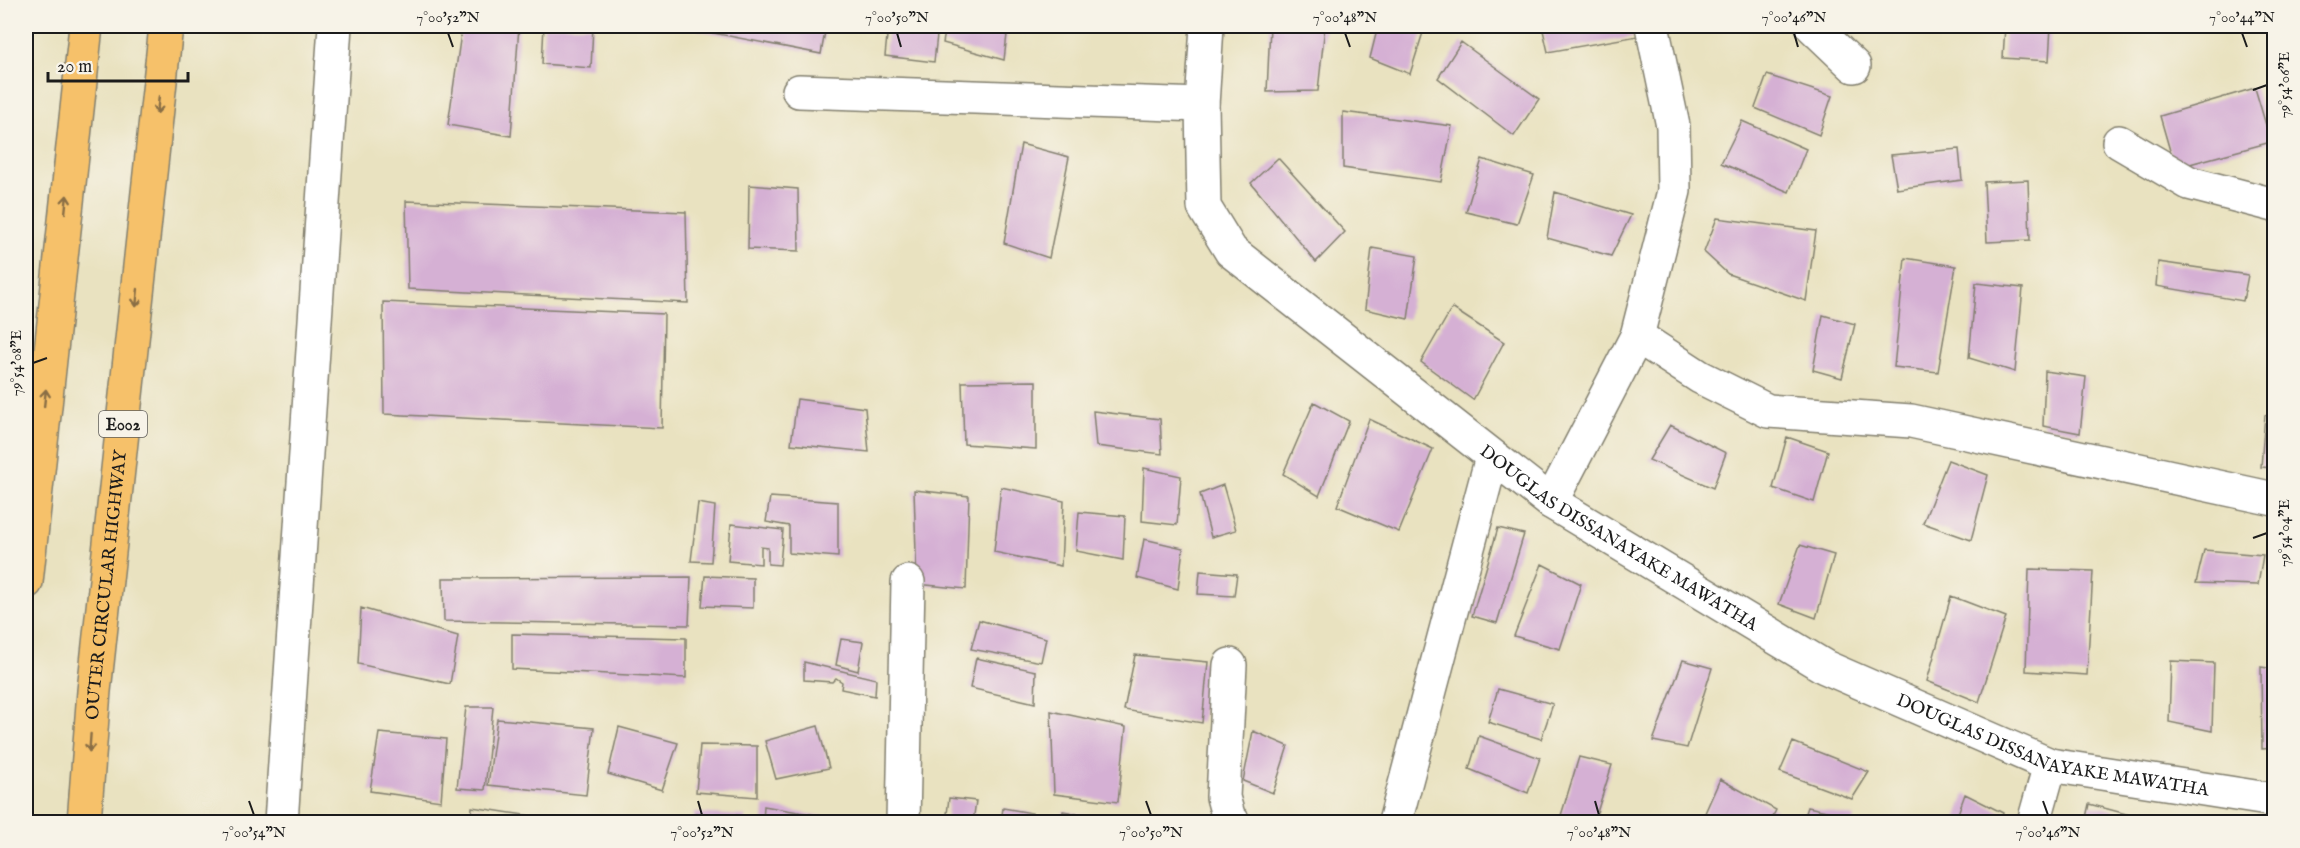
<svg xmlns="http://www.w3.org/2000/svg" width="2300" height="848" font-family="'IM FELL English',serif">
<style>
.building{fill:#d5b0d4}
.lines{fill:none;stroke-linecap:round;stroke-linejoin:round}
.minor-casing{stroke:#827f6e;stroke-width:36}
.highway-casing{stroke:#827f6e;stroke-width:36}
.minor{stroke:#fff;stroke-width:33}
.highway{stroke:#f6c16b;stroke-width:33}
.oneway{stroke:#896e44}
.ticks{fill:none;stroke:#1c1c1c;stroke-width:2}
.labels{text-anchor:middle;stroke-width:4.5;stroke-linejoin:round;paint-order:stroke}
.shield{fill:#f7f3e8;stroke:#5e5c59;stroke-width:1.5}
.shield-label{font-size:16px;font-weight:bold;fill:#1c1c1c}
.street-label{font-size:18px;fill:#1c1c1c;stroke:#f7f3e8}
.neatline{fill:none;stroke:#1c1c1c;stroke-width:2}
.ticks-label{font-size:15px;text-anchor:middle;fill:#1c1c1c}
</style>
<rect width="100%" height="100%" fill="#f7f3e8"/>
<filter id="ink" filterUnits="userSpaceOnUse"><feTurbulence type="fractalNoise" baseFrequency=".0167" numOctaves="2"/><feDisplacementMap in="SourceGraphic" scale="12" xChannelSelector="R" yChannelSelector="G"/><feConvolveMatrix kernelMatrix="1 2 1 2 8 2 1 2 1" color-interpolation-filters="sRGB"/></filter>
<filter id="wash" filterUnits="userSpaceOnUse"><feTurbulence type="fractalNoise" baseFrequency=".008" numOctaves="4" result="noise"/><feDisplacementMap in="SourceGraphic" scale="24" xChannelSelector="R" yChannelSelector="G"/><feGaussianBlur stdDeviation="1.35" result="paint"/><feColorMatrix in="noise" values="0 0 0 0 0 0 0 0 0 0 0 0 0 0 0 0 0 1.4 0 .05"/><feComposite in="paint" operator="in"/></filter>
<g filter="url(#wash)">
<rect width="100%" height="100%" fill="#e9e2c0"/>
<g id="blocks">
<path class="building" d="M 462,26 L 519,26 L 511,136 L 448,125 Z
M 544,26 L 593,26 L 591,68 L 542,64 Z
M 698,26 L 826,26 L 821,54 L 698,30 Z
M 888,26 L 938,26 L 934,62 L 885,56 Z
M 946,26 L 1008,26 L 1004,60 L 943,43 Z
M 1270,26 L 1325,26 L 1318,91 L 1267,92 Z
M 1378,26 L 1425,26 L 1410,74 L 1370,58 Z
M 1542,26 L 1635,26 L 1638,36 L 1548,52 Z
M 2005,26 L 2051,26 L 2049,61 L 2003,58 Z
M 1461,42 L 1539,99 L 1514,136 L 1438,78 Z
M 1767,75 L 1832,96 L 1819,135 L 1755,108 Z
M 2255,88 L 2271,142 L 2175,168 L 2160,116 Z
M 1343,112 L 1452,126 L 1441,182 L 1343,168 Z
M 1742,121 L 1806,149 L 1789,192 L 1721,163 Z
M 1021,144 L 1069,157 L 1049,258 L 1004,243 Z
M 1959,149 L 1962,180 L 1897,189 L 1891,155 Z
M 1278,158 L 1345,232 L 1316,262 L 1251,183 Z
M 1482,159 L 1534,175 L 1517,224 L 1466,212 Z
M 2028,180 L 2030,240 L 1987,242 L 1984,182 Z
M 749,185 L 798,189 L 799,251 L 748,249 Z
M 1555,192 L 1631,215 L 1611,256 L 1547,238 Z
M 406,201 L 686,212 L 688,303 L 408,289 Z
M 1717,218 L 1816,231 L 1806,301 L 1728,274 L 1704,252 Z
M 1372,248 L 1417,256 L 1408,319 L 1365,309 Z
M 1905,258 L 1956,266 L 1938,372 L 1894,367 Z
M 2158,262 L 2248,275 L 2243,301 L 2156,286 Z
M 1976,283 L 2023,288 L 2015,372 L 1969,358 Z
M 383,302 L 664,314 L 662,428 L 384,414 Z
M 1452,308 L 1504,342 L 1473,400 L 1421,362 Z
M 1823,315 L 1855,324 L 1842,378 L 1813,370 Z
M 2045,371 L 2086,377 L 2080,433 L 2043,426 Z
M 1036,381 L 1036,449 L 964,444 L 962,382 Z
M 797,399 L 865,408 L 869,452 L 791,444 Z
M 1314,402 L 1349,421 L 1319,496 L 1283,474 Z
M 1093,411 L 1160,419 L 1162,454 L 1096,446 Z
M 2265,415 L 2274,416 L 2274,468 L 2261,467 Z
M 1369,419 L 1433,449 L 1399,532 L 1337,506 Z
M 1670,425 L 1726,453 L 1713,488 L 1649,460 Z
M 1787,437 L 1828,451 L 1814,502 L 1773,488 Z
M 1948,460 L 1988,475 L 1971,540 L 1923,523 Z
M 1144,468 L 1181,476 L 1177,525 L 1142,521 Z
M 1223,485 L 1236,530 L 1211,537 L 1200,494 Z
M 1001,487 L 1064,501 L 1061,566 L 994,552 Z
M 914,490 L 969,496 L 966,589 L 917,584 Z
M 770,497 L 838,502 L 838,557 L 789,553 L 789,526 L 766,522 Z
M 698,503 L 715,506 L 711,562 L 691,561 Z
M 1079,512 L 1125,516 L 1123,560 L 1076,551 Z
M 731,524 L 783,530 L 780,565 L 768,564 L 768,548 L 761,547 L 761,564 L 728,561 Z
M 1498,528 L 1524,534 L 1497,623 L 1472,616 Z
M 1144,539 L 1183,548 L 1178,589 L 1137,578 Z
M 1800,545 L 1834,555 L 1816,618 L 1779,604 Z
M 2204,550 L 2263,555 L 2258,585 L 2196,583 Z
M 1542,564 L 1581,584 L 1560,649 L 1514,636 Z
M 2029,569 L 2093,571 L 2087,675 L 2026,671 Z
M 1200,571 L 1237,574 L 1234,596 L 1198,594 Z
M 705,576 L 753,578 L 753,608 L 702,606 Z
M 691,577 L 689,625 L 444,621 L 443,578 Z
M 1951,596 L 2006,617 L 1979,702 L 1927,681 Z
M 361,608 L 458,636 L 450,684 L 358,664 Z
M 979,620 L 1046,638 L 1041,662 L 971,649 Z
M 512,634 L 686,638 L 686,678 L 512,669 Z
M 841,639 L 863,642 L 858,671 L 836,665 Z
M 1135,655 L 1208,662 L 1202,723 L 1124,710 Z
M 976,658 L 1036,671 L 1035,703 L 970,688 Z
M 1683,660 L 1712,668 L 1687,748 L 1653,741 Z
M 2171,661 L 2214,663 L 2212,731 L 2169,722 Z
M 804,662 L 876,679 L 875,696 L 841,689 L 842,682 L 836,678 L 832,682 L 804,680 Z
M 2261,667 L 2274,669 L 2274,748 L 2262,749 Z
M 1498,689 L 1553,704 L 1541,739 L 1488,722 Z
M 466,707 L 493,707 L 485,790 L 457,788 Z
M 1051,711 L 1126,727 L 1118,802 L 1054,794 Z
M 497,719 L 594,728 L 586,795 L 488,785 Z
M 818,726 L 829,768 L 776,779 L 765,741 Z
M 619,727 L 678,743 L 662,790 L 608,774 Z
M 1253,731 L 1288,746 L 1273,793 L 1243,781 Z
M 379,733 L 446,739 L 441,801 L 370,791 Z
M 1479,736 L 1540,758 L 1528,793 L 1469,769 Z
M 1793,742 L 1869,772 L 1852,799 L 1780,772 Z
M 700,745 L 757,746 L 757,797 L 696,792 Z
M 1579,757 L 1612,765 L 1594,822 L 1559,822 Z
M 1720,779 L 1776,810 L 1770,822 L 1701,822 Z
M 1965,794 L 2003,813 L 2001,822 L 1955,822 Z
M 949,798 L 976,801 L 973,822 L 946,822 Z
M 2089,804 L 2134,816 L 2133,822 L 2085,822 Z
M 764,806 L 837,819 L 837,822 L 763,822 Z
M 472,807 L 550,819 L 550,822 L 471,822 Z
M 1808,807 L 1854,817 L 1853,822 L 1803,822 Z
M 1003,808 L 1032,813 L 1031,822 L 1001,822 Z
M 1063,811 L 1118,821 L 1118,822 L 1061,822 Z
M 695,813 L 745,816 L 745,822 L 693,822 Z"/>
</g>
</g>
<g filter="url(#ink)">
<use href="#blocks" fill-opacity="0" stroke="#827f6e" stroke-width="1.5"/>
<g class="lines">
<defs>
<g id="minor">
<path id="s1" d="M 1207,26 L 1202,105 L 1204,207 L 1231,251 L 1551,502 L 1825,667 L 2050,765 L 2274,800"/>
<path d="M 1812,26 L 1854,66"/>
<path d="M 799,91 L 1202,105"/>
<path d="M 2119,142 L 2189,183 L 2274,205"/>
<path d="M 1637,336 L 1700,377 L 1768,411 L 1911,421 L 2274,499"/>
<path d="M 1551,502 L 1637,336 L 1674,191 L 1673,126 L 1652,26"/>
<path d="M 1230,665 L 1223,797 L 1229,819 L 1233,822"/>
<path d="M 281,822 L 335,26"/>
<path d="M 903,822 L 908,582"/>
<path d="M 1395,822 L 1492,457"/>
<path d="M 2034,822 L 2050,765"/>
</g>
<g id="highway">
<path d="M 26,582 L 86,26"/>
<path id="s2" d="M 84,822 L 94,691 L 166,26"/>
</g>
</defs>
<use href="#minor" class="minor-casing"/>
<use href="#highway" class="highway-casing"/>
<use href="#minor" class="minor"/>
<use href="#highway" class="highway"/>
</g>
<defs><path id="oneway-shaft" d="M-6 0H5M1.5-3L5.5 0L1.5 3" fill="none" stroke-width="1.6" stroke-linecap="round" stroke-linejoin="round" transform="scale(1.5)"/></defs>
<g class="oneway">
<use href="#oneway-shaft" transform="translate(158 105) rotate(96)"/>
<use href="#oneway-shaft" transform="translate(66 204) rotate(-84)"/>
<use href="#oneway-shaft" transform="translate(137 298) rotate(96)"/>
<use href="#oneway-shaft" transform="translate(45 398) rotate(-84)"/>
<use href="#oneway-shaft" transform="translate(90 743) rotate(94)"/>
</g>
</g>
<path class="ticks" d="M 448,33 L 453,47M 897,33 L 901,47M 1345,33 L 1350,47M 1794,33 L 1798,47M 2242,33 L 2247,47M 2253,90 L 2267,85M 33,363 L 47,358M 2253,538 L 2267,533M 249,801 L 254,815M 698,801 L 702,815M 1146,801 L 1151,815M 1595,801 L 1599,815M 2043,801 L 2048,815"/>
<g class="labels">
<rect class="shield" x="99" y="411" width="48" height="26" rx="4.5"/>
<g class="shield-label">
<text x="123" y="430">E002</text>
</g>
<g class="street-label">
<text dy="6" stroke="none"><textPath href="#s1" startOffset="716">DOUGLAS DISSANAYAKE MAWATHA</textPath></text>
<text dy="6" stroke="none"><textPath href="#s2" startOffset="238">OUTER CIRCULAR HIGHWAY</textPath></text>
<text dy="6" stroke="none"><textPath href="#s1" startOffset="1202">DOUGLAS DISSANAYAKE MAWATHA</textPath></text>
</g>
</g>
<rect width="2300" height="848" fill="none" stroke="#f7f3e8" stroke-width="66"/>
<path d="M48 72v9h140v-9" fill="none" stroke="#1c1c1c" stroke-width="3"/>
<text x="57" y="72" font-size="18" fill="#1c1c1c" stroke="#f7f3e8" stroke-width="4.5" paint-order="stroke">20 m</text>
<rect x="33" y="33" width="2234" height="782" class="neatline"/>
<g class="ticks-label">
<text x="448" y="22">7°00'52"N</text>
<text x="897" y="22">7°00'50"N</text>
<text x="1345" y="22">7°00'48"N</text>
<text x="1794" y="22">7°00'46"N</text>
<text x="2242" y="22">7°00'44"N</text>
<text transform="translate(2284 85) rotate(-90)" y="5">79°54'06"E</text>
<text transform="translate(16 363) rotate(-90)" y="5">79°54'08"E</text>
<text transform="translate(2284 533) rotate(-90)" y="5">79°54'04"E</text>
<text x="254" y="837">7°00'54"N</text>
<text x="702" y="837">7°00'52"N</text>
<text x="1151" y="837">7°00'50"N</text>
<text x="1599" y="837">7°00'48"N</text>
<text x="2048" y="837">7°00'46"N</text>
</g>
</svg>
